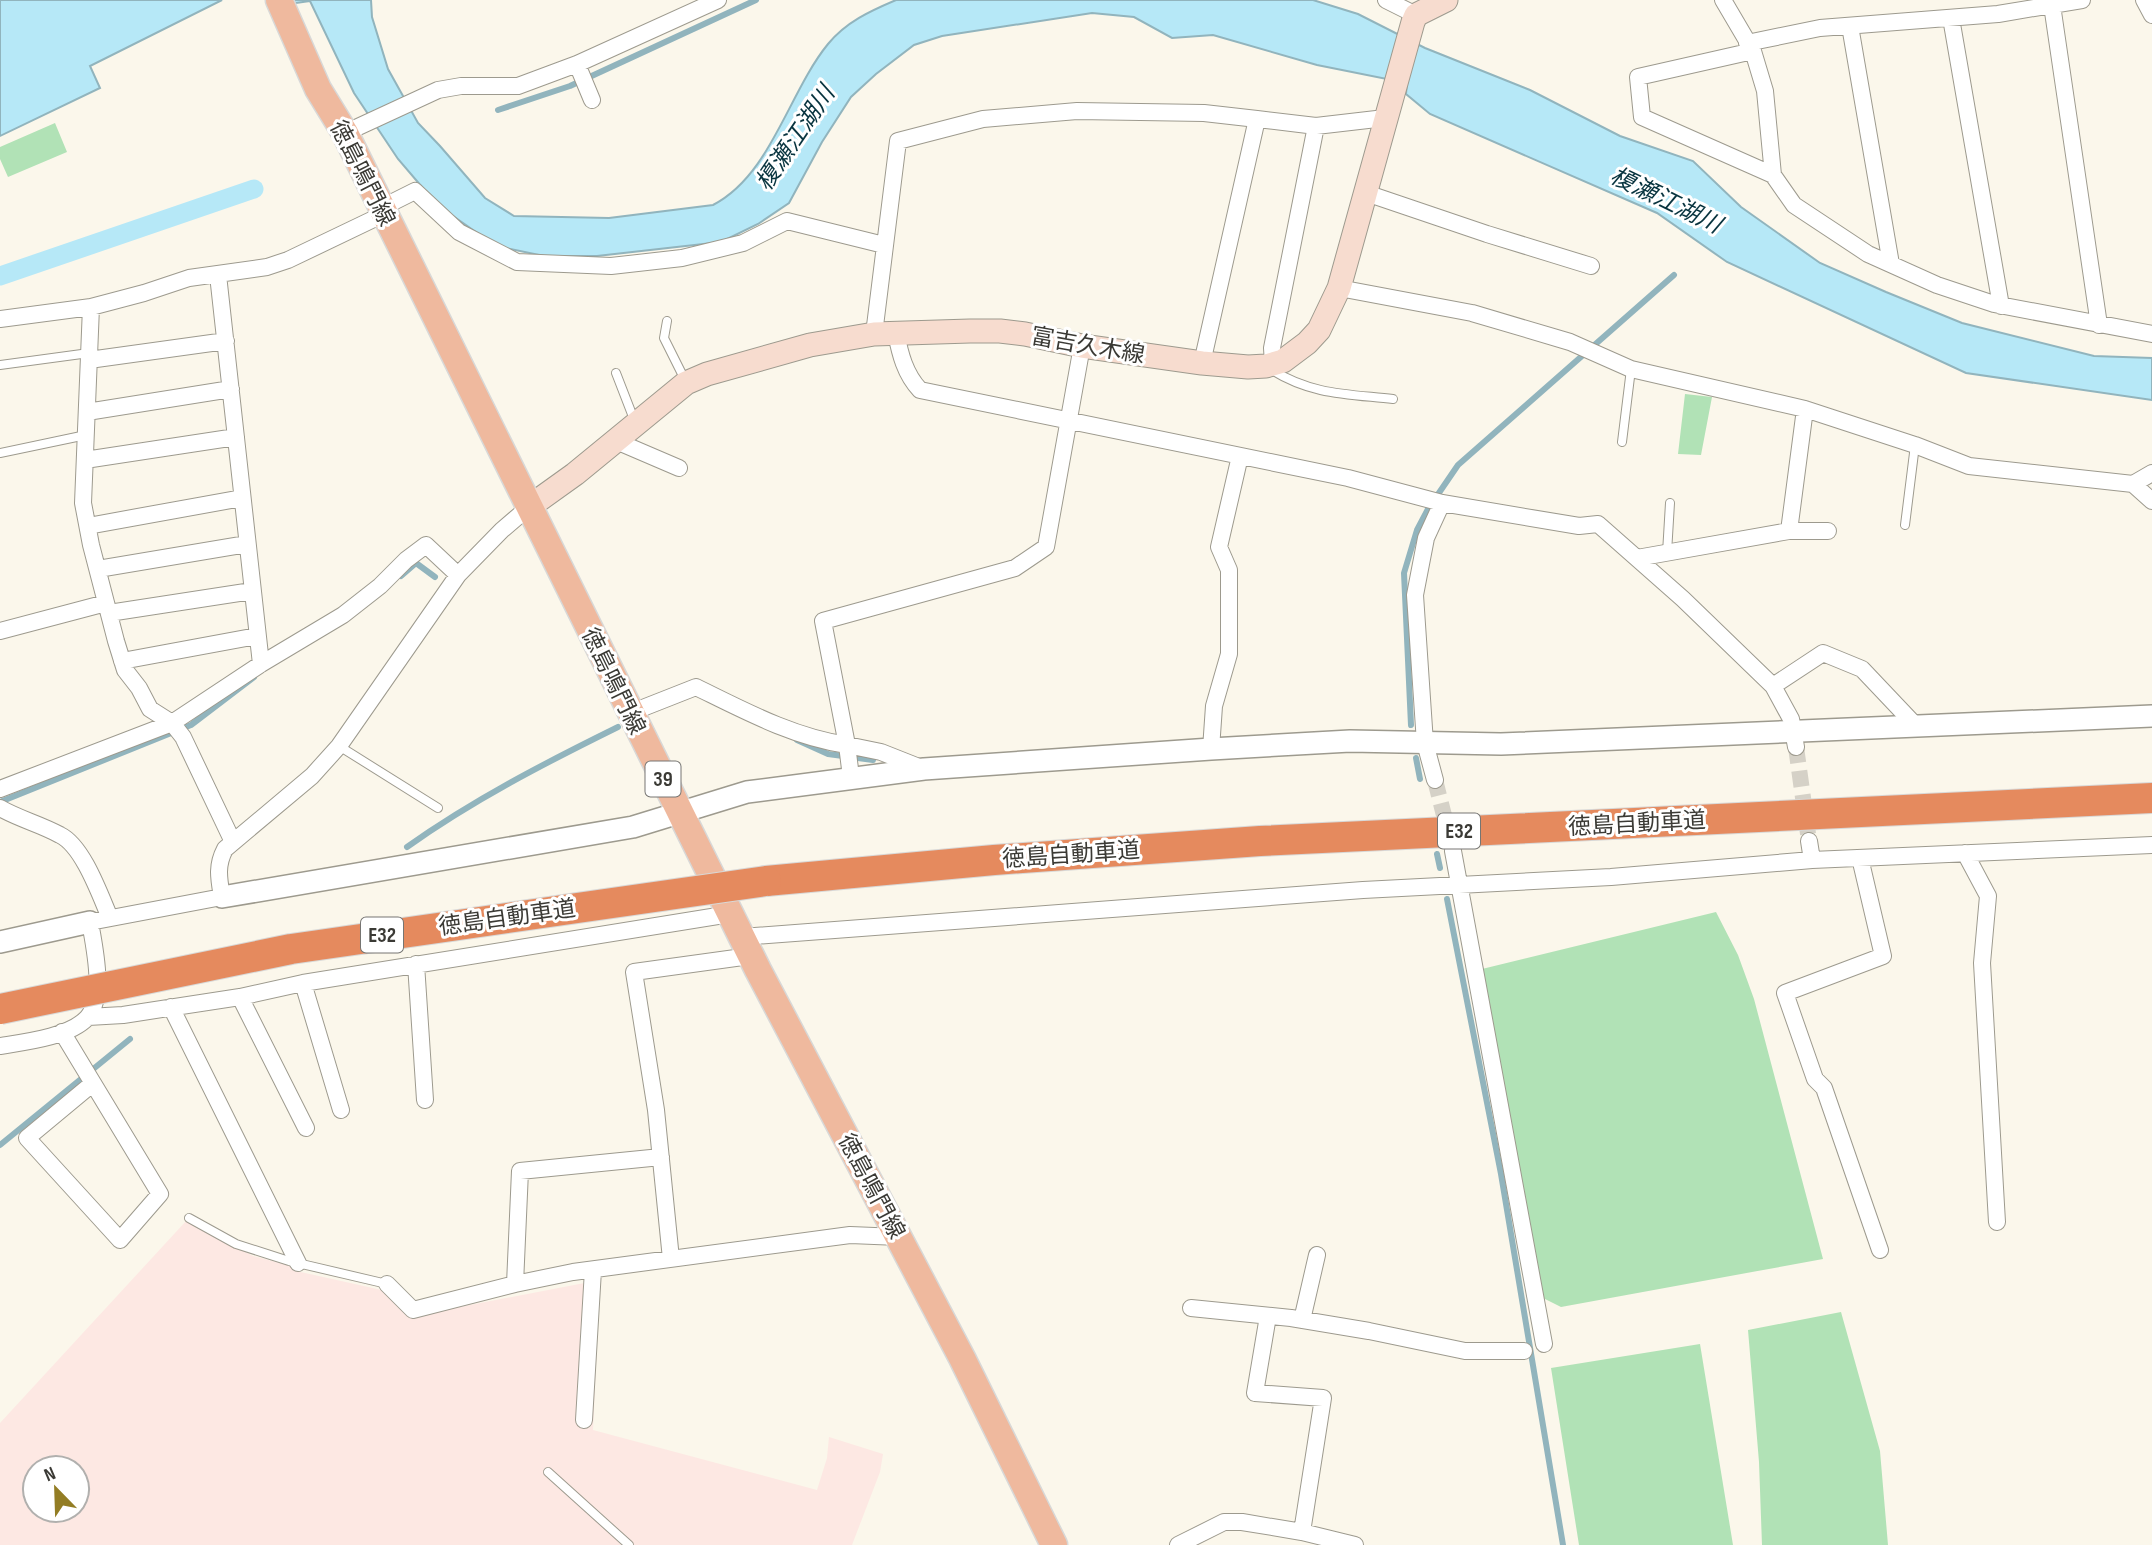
<svg xmlns="http://www.w3.org/2000/svg" width="2152" height="1545" font-family="'Sofia Sans Condensed','Noto Sans JP',sans-serif">
<style>
.education{fill:#fde8e3;fill-rule:evenodd}
.green{fill:#b1e2b6}
.water{fill:#b6e8f7;stroke:#91b4bd;stroke-width:2}
.lines{fill:none;stroke-linecap:round;stroke-linejoin:round}
.stream{stroke:#91b4bd;stroke-width:6}
.canal{stroke:#b6e8f7;stroke-width:19}
.minor-tunnel{stroke:#d5d1c7;stroke-width:16;stroke-dasharray:16 8;stroke-linecap:butt}
.service-casing{stroke:#9d9a8e;stroke-width:10}
.minor-casing{stroke:#9d9a8e;stroke-width:18}
.tertiary-casing{stroke:#9d9a8e;stroke-width:24}
.secondary-casing{stroke:#9d9a8e;stroke-width:25}
.primary-casing{stroke:#d8d8d7;stroke-width:29}
.motorway-casing{stroke:#d8d8d7;stroke-width:32}
.service{stroke:#fff;stroke-width:8}
.minor{stroke:#fff;stroke-width:16}
.tertiary{stroke:#fff;stroke-width:21}
.secondary{stroke:#f7dccf;stroke-width:23}
.primary{stroke:#efb99e;stroke-width:26}
.motorway{stroke:#e58a5e;stroke-width:30}
.motorway-bridge-casing{stroke:#d8d8d7;stroke-width:32;stroke-linecap:butt}
.motorway-bridge{stroke:#e58a5e;stroke-width:30}
.labels{text-anchor:middle;stroke-width:6;stroke-linejoin:round;paint-order:stroke}
.shield{fill:#fff;stroke:#767572;stroke-width:2}
.shield-label{font-size:21px;font-weight:bold;fill:#3b3a35}
.street-label{font-size:23px;fill:#3b3a35;stroke:#fff}
.water-label{font-size:24px;font-style:italic;fill:#08343f;stroke:#fff}
</style>
<rect width="100%" height="100%" fill="#fbf7eb"/>
<path class="education" d="M 187,1220 L 253,1256 L 292,1266 L 296,1271 L 386,1291 L 418,1315 L 600,1280 L 593,1430 L 817,1490 L 827,1458 L 829,1437 L 883,1454 L 880,1472 L 852,1545 L 0,1545 L 0,1423 ZM 35,1468 L 77,1468 L 77,1510 L 35,1510 Z"/>
<path class="green" d="M 55,123 L 67,152 L 8,177 L 0,159 L 0,147 Z
M 1685,394 L 1712,397 L 1701,455 L 1678,454 Z
M 1716,912 L 1738,955 L 1754,999 L 1823,1259 L 1561,1307 L 1543,1298 L 1482,969 Z
M 1841,1312 L 1880,1451 L 1888,1545 L 1762,1545 L 1759,1462 L 1748,1330 Z
M 1700,1344 L 1733,1545 L 1579,1545 L 1551,1368 Z"/>
<path class="water" d="M 0,0 L 222,0 L 90,66 L 100,88 L 0,136 Z
M 288,0 L 371,0 L 372,17 L 388,69 L 418,123 L 440,146 L 485,198 L 514,216 L 609,218 L 713,205 C 771,175 788,93 828,44 C 846,22 870,11 896,0 L 1313,0 L 1358,14 L 1425,48 L 1530,90 L 1620,136 L 1693,161 L 1741,207 L 1820,263 L 1886,292 L 1962,323 L 2094,356 L 2152,358 L 2152,400 L 1966,373 L 1727,262 L 1657,213 L 1430,114 L 1406,94 L 1407,83 L 1317,65 L 1213,35 L 1172,38 L 1134,17 L 1092,13 L 942,36 L 914,45 L 876,74 L 851,97 L 822,142 L 789,203 L 758,224 L 721,242 L 597,256 L 544,256 L 496,246 L 443,209 L 422,187 L 398,159 L 354,93 L 310,1 L 296,3 Z"/>
<g class="lines">
<path class="stream" d="M 498,110 L 570,86 L 756,0
M 401,576 L 416,563 L 435,577
M 1411,725 L 1404,573 L 1417,530 L 1428,509 L 1458,465 L 1674,275
M 797,740 L 828,754 L 873,760
M 1416,758 L 1420,779
M 0,802 L 191,725 L 254,677
M 407,847 C 473,800 545,763 618,727
M 1437,854 L 1440,868
M 1447,899 L 1501,1174 L 1563,1545
M 0,1145 L 130,1039"/>
<path class="canal" d="M 0,276 L 254,189"/>
<path class="minor-tunnel" d="M 1796,747 L 1809,841
M 1435,780 L 1450,839"/>
<defs>
<path id="service" d="M 667,321 L 664,338 L 685,380
M 0,365 L 89,353
M 1272,370 C 1312,395 1348,394 1393,399
M 616,373 L 635,422
M 1622,442 L 1631,369
M 0,453 L 86,435
M 1905,525 L 1915,445
M 1667,553 L 1670,503
M 339,746 L 438,808
M 189,1218 L 236,1244 L 289,1261 L 387,1284
M 548,1472 L 629,1545"/>
<path id="minor" d="M 1386,0 L 1416,15
M 1723,0 L 1753,51 L 1765,91 L 1773,175 L 1794,205 L 1868,254 L 1937,285 L 1994,304 L 2152,334
M 2144,0 L 2152,15
M 2052,5 L 2099,325
M 1951,18 L 2001,306
M 1850,26 L 1891,264
M 1747,43 L 1820,28 L 1998,14 L 2082,0
M 1753,51 L 1638,77 L 1642,117 L 1773,175
M 577,64 L 592,100
M 345,133 L 438,90 L 461,86 L 518,86 L 577,64 L 718,0
M 1366,193 L 1487,234 L 1591,266
M 381,208 L 415,191 L 459,232 L 517,262 L 611,266 L 682,258 L 743,243 L 787,221 L 884,245
M 218,275 L 261,664
M 1339,288 L 1472,313 L 1570,342 L 1631,369 L 1805,409 L 1915,445 L 1969,466 L 2133,484 L 2152,473
M 91,307 L 83,503 L 91,545 L 116,641 L 125,670 L 139,688 L 150,709 L 172,723 L 183,737 L 233,842
M 0,319 L 91,307 L 144,293 L 189,278 L 267,267 L 288,260 L 384,214
M 896,333 C 900,354 905,374 920,390 L 1348,478 L 1442,503 L 1579,526 L 1598,524 L 1683,599 L 1773,686 L 1791,719 L 1796,747
M 874,334 L 898,141 L 983,119 L 1077,111 L 1204,113 L 1257,119
M 89,360 L 226,341
M 1202,363 L 1257,119 L 1316,126 L 1385,118
M 1273,364 L 1272,348 L 1316,126
M 87,412 L 231,389
M 616,441 L 679,468
M 85,460 L 236,437
M 2133,484 L 2152,501
M 88,526 L 242,498
M 1789,531 L 1805,409
M 1637,558 L 1789,531 L 1828,531
M 98,569 L 247,544
M 109,613 L 252,591
M 0,631 L 106,603
M 122,661 L 257,636
M 1773,686 L 1823,653 L 1862,669 L 1916,726
M 630,713 L 696,687 C 745,711 793,737 847,745 L 851,777
M 1211,749 L 1214,706 L 1229,654 L 1229,570 L 1219,547 L 1240,456
M 924,769 L 881,752 L 847,745 L 823,621 L 1015,568 L 1046,547 L 1082,346
M 1435,780 L 1425,743 L 1415,595 L 1426,538 L 1442,503
M 0,789 L 172,723 L 261,664 L 343,615 L 380,586 L 406,560 L 426,545 L 458,575
M 0,808 C 19,819 40,824 60,835 C 83,846 100,895 110,918
M 1809,841 L 1812,860
M 1453,851 L 1544,1344
M 1965,853 L 1988,896 L 1982,963 L 1997,1222
M 1860,858 L 1883,956 L 1785,993 L 1815,1079 L 1824,1088 L 1880,1250
M 742,937 L 1363,890 L 1611,877 L 1812,860 L 2152,845
M 416,964 L 425,1100
M 303,983 L 341,1110
M 240,997 L 306,1128
M 171,1007 L 298,1263
M 88,1017 L 123,1015 L 240,997 L 303,983 L 730,914
M 62,1032 L 160,1194 L 120,1240 L 27,1138 L 92,1084
M 0,1046 C 25,1042 69,1037 87,1018 C 106,997 94,946 90,922 L 222,897 C 219,879 216,866 225,849 L 312,776 L 339,746 L 458,575 L 502,530 L 529,507
M 671,1259 L 656,1110 L 634,972 L 750,956
M 387,1284 L 413,1310 L 515,1284 L 573,1272 L 850,1235 L 899,1237
M 515,1284 L 520,1171 L 661,1157
M 1191,1308 L 1291,1318 L 1369,1331 L 1465,1351 L 1524,1351
M 1268,1316 L 1255,1393 L 1323,1398 L 1302,1532
M 1302,1320 L 1317,1255
M 584,1420 L 593,1270
M 1178,1545 L 1224,1522 L 1242,1522 L 1302,1532 L 1355,1545"/>
<path id="tertiary" d="M 222,897 L 633,827 L 747,792 L 924,769 L 1211,749 L 1350,741 L 1501,744 L 2152,716
M 0,942 L 90,922"/>
<path id="secondary" d="M 529,507 L 575,474 L 686,383 L 707,374 L 810,345 L 874,334 L 970,331 L 1000,331 L 1025,334 L 1082,346 L 1202,363 L 1248,367 L 1266,366 L 1283,361 L 1307,343 L 1319,330 L 1339,288 L 1413,22 L 1416,15 L 1446,0"/>
<path id="primary" d="M 279,0 L 318,89 L 345,133 L 758,970 L 962,1358 L 1054,1545"/>
<path id="motorway" d="M 766,881 L 994,860 L 1260,841 L 2152,798"/>
</defs>
<use href="#service" class="service-casing"/>
<use href="#minor" class="minor-casing"/>
<use href="#tertiary" class="tertiary-casing"/>
<use href="#secondary" class="secondary-casing"/>
<use href="#primary" class="primary-casing"/>
<use href="#motorway" class="motorway-casing"/>
<use href="#service" class="service"/>
<use href="#minor" class="minor"/>
<use href="#tertiary" class="tertiary"/>
<use href="#secondary" class="secondary"/>
<use href="#primary" class="primary"/>
<use href="#motorway" class="motorway"/>
<defs>
<path id="motorway-bridge" d="M 0,1009 L 291,949 L 766,881"/>
</defs>
<use href="#motorway-bridge" class="motorway-bridge-casing"/>
<use href="#motorway-bridge" class="motorway-bridge"/>
</g>
<g class="labels">
<g class="shield">
<rect x="645.5" y="761.5" width="35" height="35" rx="5"/>
<rect x="1438" y="813.5" width="42" height="35" rx="5"/>
<rect x="361" y="917.5" width="42" height="35" rx="5"/>
</g>
<g class="shield-label">
<text x="663" y="786">39</text>
<text x="1459" y="838">E32</text>
<text x="382" y="942">E32</text>
</g>
<g class="street-label">
<text transform="translate(363 173) rotate(63)" y="8">徳島鳴門線</text>
<text transform="translate(1088 345) rotate(10)" y="8">富吉久木線</text>
<text transform="translate(614 681) rotate(64)" y="8">徳島鳴門線</text>
<text transform="translate(1637 823) rotate(-3)" y="8">徳島自動車道</text>
<text transform="translate(1071 854) rotate(-4)" y="8">徳島自動車道</text>
<text transform="translate(507 917) rotate(-8)" y="8">徳島自動車道</text>
<text transform="translate(872 1186) rotate(62)" y="8">徳島鳴門線</text>
</g>
<g class="water-label">
<text transform="translate(795 138) rotate(-56)" y="8">榎瀬江湖川</text>
<text transform="translate(1666 200) rotate(26)" y="8">榎瀬江湖川</text>
</g>
</g>
<g transform="translate(56 1489) rotate(337)"><circle r="33" fill="#ffffff" stroke="#b1b0ae" stroke-width="2"/>
<path d="M0-5L12 26L0 18L-12 26Z" fill="#937d24"/>
<text y="-10" font-size="19" font-weight="bold" text-anchor="middle" fill="#3b3a35">N</text>
</g>
</svg>
